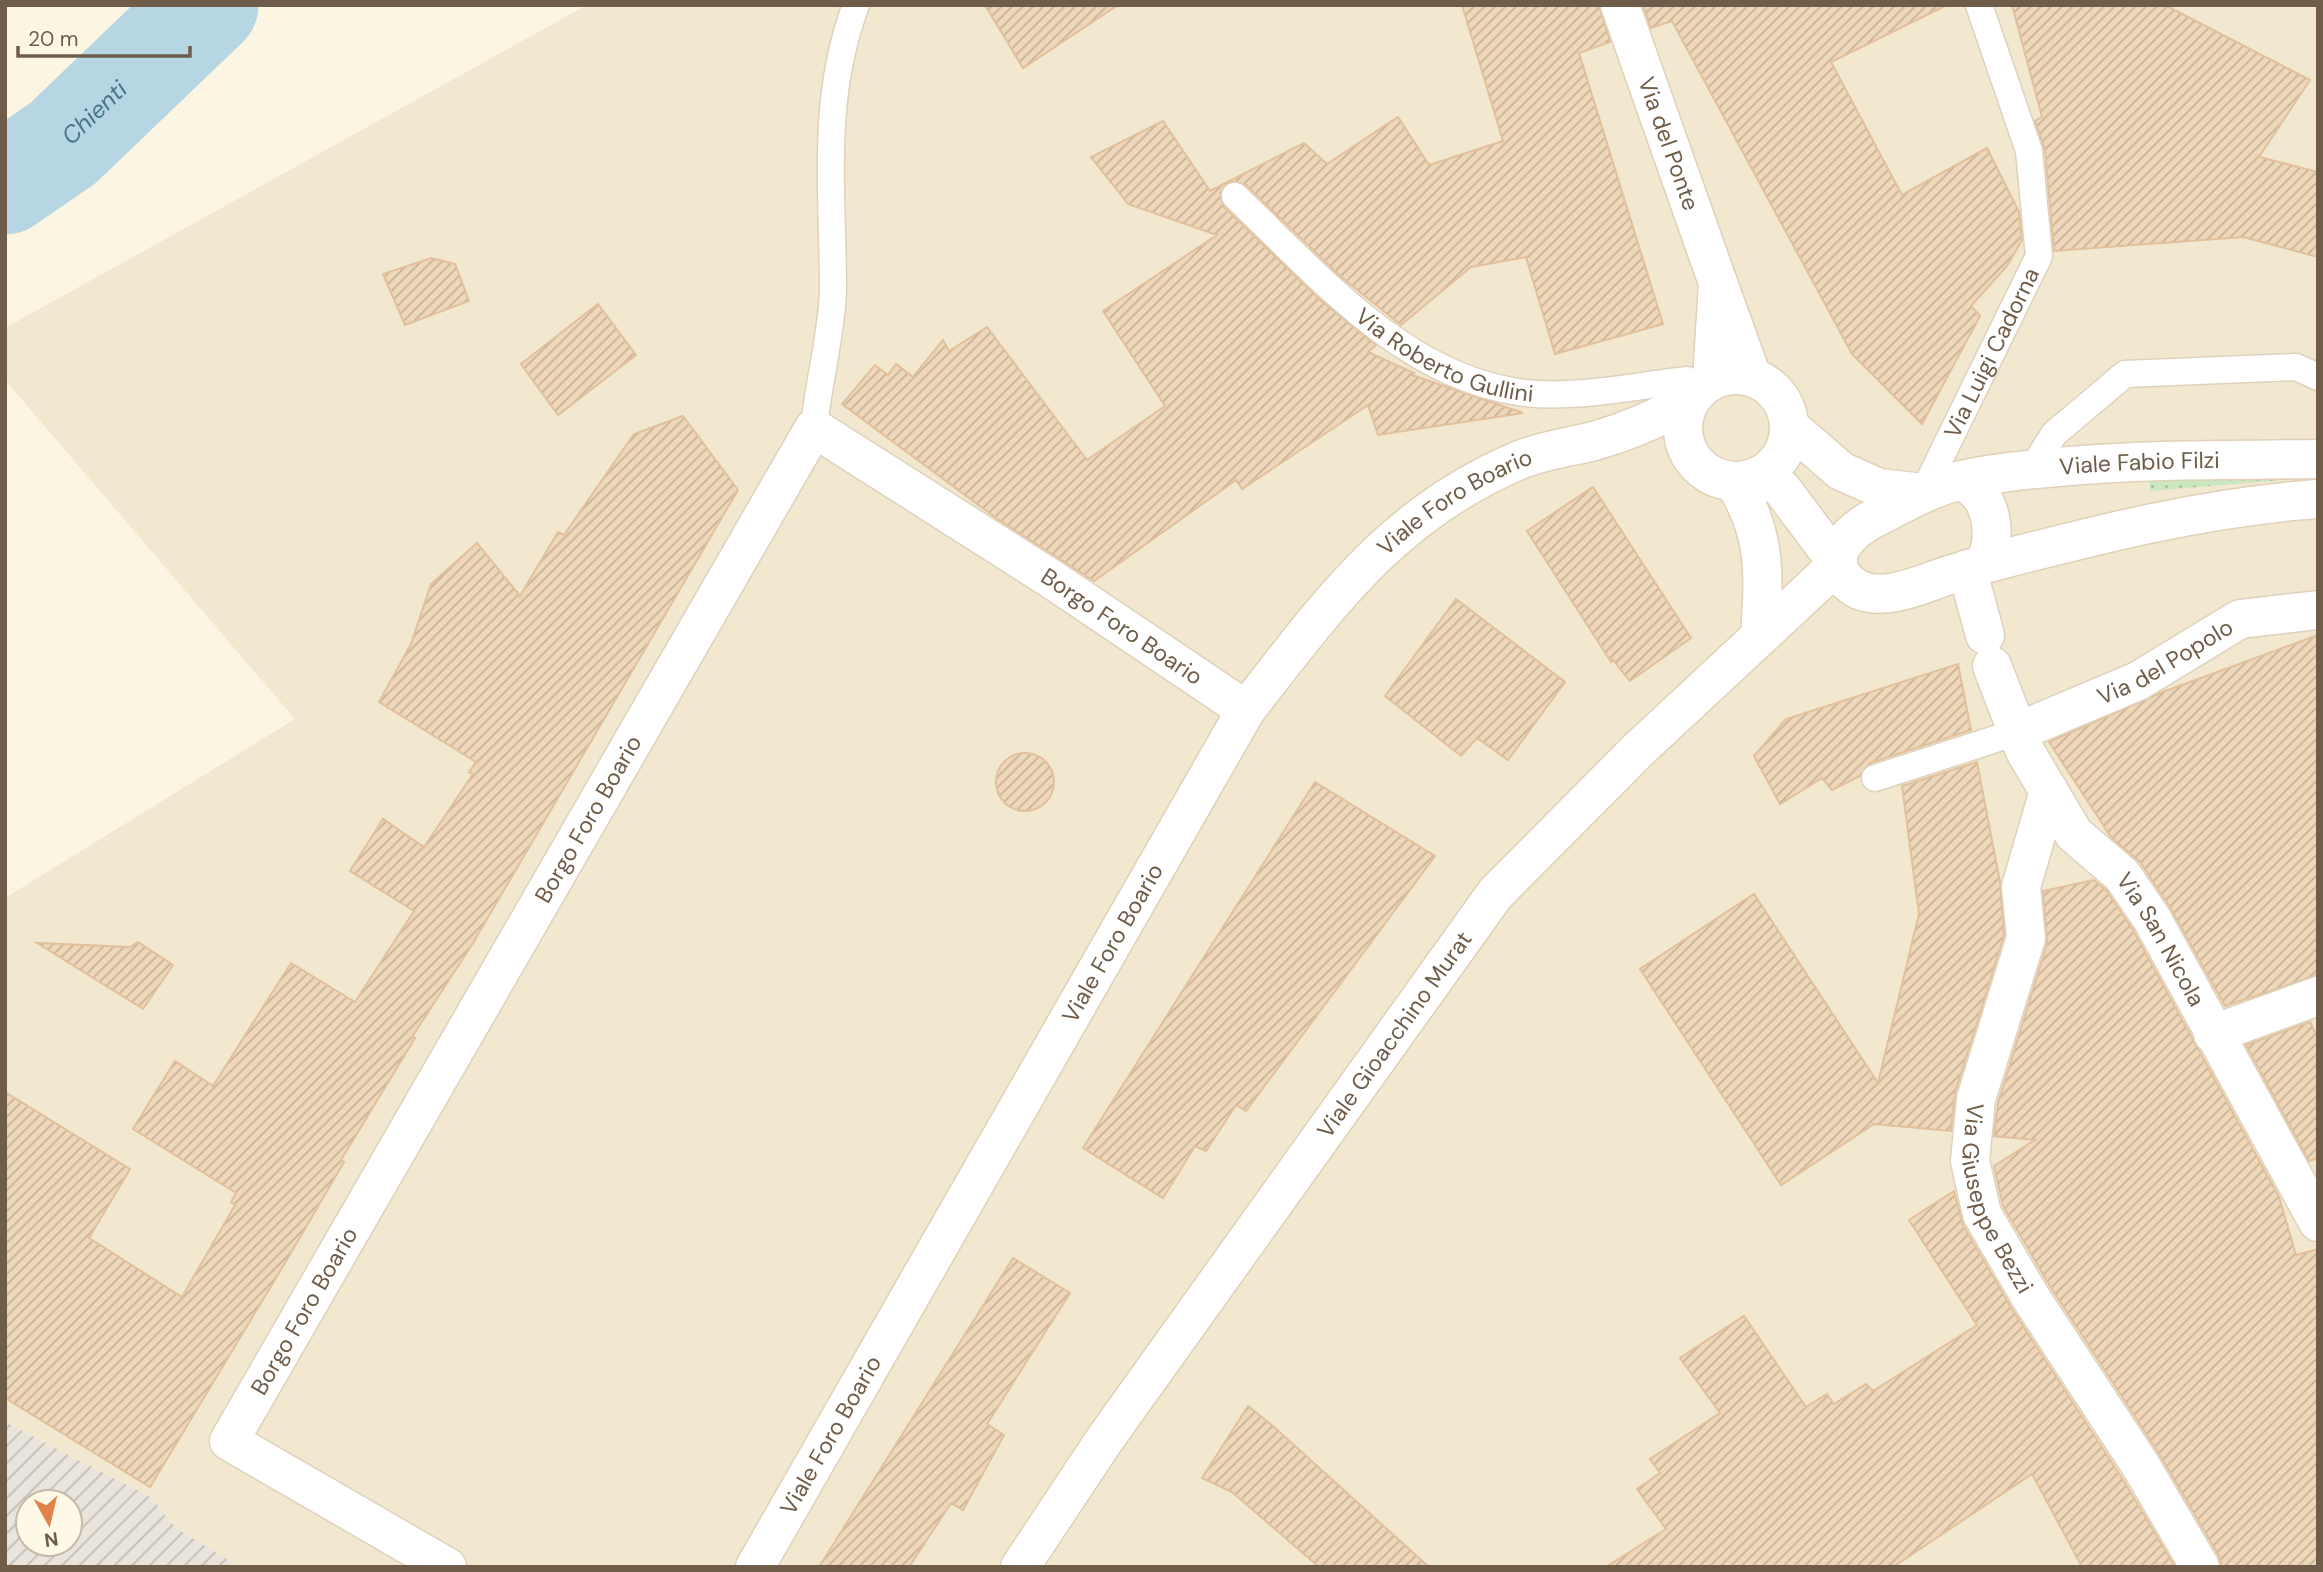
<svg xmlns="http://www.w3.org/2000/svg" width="2323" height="1572" font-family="'DM Sans',sans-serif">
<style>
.residential{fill:#f2e7cf}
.industrial{fill:url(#industrial-furrows);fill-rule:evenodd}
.grass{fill:url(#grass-dots)}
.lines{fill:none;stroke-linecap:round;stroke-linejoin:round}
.river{stroke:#b6d6e3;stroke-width:103}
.building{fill:url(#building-hatch);stroke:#e1c09b;stroke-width:2}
.lane-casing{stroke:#ded2bd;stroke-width:29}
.street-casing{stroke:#ded2bd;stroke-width:41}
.secondary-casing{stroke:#e0d1b8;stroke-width:41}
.lane{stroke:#fff;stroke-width:26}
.street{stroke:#fff;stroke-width:38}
.secondary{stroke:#fff;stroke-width:38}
.labels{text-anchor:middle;stroke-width:5;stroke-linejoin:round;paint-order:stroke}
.street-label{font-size:23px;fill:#705d49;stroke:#fef8e6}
.water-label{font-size:24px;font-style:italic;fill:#47758a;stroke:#fef8e6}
</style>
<defs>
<pattern id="industrial-furrows" width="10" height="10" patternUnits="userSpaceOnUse" patternTransform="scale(1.75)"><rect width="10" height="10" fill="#e9e5dc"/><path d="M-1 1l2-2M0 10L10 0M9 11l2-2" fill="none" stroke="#c1bdb4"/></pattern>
<pattern id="grass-dots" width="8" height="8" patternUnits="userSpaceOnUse" patternTransform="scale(1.75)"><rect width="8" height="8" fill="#cae7c0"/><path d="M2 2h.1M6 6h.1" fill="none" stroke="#a8be9e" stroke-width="1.8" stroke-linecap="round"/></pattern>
<pattern id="building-hatch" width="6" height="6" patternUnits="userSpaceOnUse" patternTransform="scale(1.75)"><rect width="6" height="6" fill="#efd7b9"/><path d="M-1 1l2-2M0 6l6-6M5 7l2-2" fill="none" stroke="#c6b298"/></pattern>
</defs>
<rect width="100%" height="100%" fill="#fbf5e1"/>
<path class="residential" d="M 587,5 L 2318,5 L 2318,1567 L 240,1567 L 176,1528 L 150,1497 L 5,1422 L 5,898 L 295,719 L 5,380 L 5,328 Z"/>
<path class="industrial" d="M 5,1422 L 150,1497 L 176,1528 L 240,1567 L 5,1567 ZM 28,1502 L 70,1502 L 70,1544 L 28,1544 Z"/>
<path class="grass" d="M 2318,477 L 2150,491 L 2150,480 Z"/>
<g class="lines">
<path class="river" id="s1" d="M 5,183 L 63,143 L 207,5"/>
</g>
<path class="building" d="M 985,5 L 1118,5 L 1023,68 Z
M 1462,5 L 1599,5 L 1610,42 L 1579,53 L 1663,324 L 1555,354 L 1526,257 L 1471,267 L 1401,325 L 1340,276 L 1246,185 L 1230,181 L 1220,193 L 1224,207 L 1319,299 L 1376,345 L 1368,352 L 1414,373 L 1412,375 L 1523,413 L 1378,435 L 1368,405 L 1242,489 L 1236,480 L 1094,581 L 996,518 L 842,404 L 875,365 L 888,375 L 896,364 L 913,377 L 943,340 L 949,351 L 987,327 L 1087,460 L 1165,406 L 1103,311 L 1217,235 L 1128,204 L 1091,157 L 1163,121 L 1210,191 L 1304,143 L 1327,164 L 1398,117 L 1429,165 L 1503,141 Z
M 1643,5 L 1947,5 L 1831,62 L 1902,195 L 1987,148 L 2019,212 L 2022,240 L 2007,266 L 1971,306 L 1980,316 L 1922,424 L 1852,354 L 1672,21 L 1651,28 Z
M 2012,5 L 2165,5 L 2310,80 L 2259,157 L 2318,172 L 2318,257 L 2243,237 L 2054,251 L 2045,150 L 2035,121 L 2042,117 Z
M 431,258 L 455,264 L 469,301 L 405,325 L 383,274 Z
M 598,304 L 636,355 L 558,415 L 521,364 Z
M 683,416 L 738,490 L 473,943 L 412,1037 L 415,1038 L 341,1160 L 344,1162 L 285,1263 L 150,1487 L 5,1398 L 5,1092 L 130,1169 L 89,1238 L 182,1297 L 235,1205 L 231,1202 L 236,1193 L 133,1129 L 175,1061 L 213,1086 L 291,963 L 355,1002 L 414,911 L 350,871 L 383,819 L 424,847 L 473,774 L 469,772 L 476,762 L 379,702 L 411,644 L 431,584 L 477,543 L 520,596 L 558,532 L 564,535 L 634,434 Z
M 1593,487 L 1691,638 L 1630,681 L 1613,660 L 1611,662 L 1527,531 Z
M 1456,599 L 1565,682 L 1508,760 L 1477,738 L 1461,756 L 1385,696 Z
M 2318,635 L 2318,975 L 2225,1006 L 2170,907 L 2140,862 L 2111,837 L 2049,742 L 2160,693 Z
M 1958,664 L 1971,730 L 1870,763 L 1860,776 L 1832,790 L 1822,778 L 1780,804 L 1754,756 L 1786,719 Z
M996 782a29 29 0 1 1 58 0a29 29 0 1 1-58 0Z
M 1977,762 L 2000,882 L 2004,936 L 1955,1093 L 1951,1131 L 1874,1124 L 1781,1185 L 1640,969 L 1754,894 L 1878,1083 L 1919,914 L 1902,786 Z
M 1315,782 L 1435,856 L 1246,1111 L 1236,1105 L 1206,1151 L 1195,1146 L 1163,1198 L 1083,1148 Z
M 2094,880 L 2106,890 L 2133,930 L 2279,1197 L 2296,1255 L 2318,1249 L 2318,1567 L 2222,1567 L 2219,1556 L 2160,1455 L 2050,1286 L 2003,1206 L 1994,1166 L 2035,1140 L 1994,1136 L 1998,1103 L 2047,944 L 2043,891 Z
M 138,942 L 173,965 L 143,1009 L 37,943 L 130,947 Z
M 2310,1022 L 2318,1038 L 2318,1158 L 2309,1161 L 2246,1045 Z
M 1954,1191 L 1963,1225 L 2012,1309 L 2122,1478 L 2175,1567 L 2082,1567 L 2032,1474 L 1893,1567 L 1606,1567 L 1666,1529 L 1637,1489 L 1660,1473 L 1650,1459 L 1720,1413 L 1680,1358 L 1744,1316 L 1806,1407 L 1827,1394 L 1834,1404 L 1866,1384 L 1873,1391 L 1977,1325 L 1909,1220 Z
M 1013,1258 L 1070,1293 L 987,1424 L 1004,1435 L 963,1510 L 951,1503 L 909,1567 L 819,1567 Z
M 1248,1406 L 1274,1427 L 1429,1567 L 1319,1567 L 1232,1492 L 1202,1478 Z"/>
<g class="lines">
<defs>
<g id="lane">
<path id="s2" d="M 1235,196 C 1316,273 1402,375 1518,392 C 1572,400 1633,386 1687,380 L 1700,389"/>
<path d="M 814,428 C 818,384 832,333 833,290 C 833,191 820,101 856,5"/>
<path d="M 2032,469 L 2054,434 L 2125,374 L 2296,367 L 2318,377"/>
<path id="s3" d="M 1923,493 L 2039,256 L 2029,151 L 1979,5"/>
<path d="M 1875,778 L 2017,732"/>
</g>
<g id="street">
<path d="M 1967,569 L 1985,635"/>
<path id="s4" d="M 1992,666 L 2025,751 L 2074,834 L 2122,875 L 2152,919 L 2318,1222"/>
<path id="s5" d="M 2017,732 L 2138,681 L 2240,619 L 2318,610"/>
<path id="s6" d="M 2049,791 L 2021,887 L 2026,938 L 1976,1099 L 1970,1161 L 1982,1214 L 2031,1298 L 2141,1466 L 2200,1567"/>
<path d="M 2213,1034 L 2318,996"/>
<path id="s7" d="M 447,1567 L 229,1441 L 814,428 L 1050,578 L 1246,710"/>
</g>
<g id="secondary">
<path id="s8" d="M 1620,5 L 1718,283"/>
<circle cx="1736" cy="428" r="53"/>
<path d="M 1712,380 L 1718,283 L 1752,377"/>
<path d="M 1790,427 L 1841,471 L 1879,488 L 1923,493"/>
<path d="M 1761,475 L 1782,489 L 1838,564"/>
<path id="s9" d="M 1961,480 C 1970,485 1979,492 1984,501 C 1993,517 1997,555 1979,565 C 1971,570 1958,572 1949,575 C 1919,585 1870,610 1844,578 C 1825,555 1851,531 1871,520 C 1899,506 1927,489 1958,481 C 1990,473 2025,470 2058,467 C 2144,459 2231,460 2318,459"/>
<path d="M 1734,482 C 1767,534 1764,575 1760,635"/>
<path d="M 1980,565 C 2092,536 2202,507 2318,499"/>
<path id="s10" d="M 755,1567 L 1246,710 C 1328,605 1393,512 1522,459 C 1545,450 1570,447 1594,441 C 1629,431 1660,418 1691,399"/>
<path id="s11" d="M 1020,1567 L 1105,1439 L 1495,894 L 1637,751 L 1838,564"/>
</g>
</defs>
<use href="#lane" class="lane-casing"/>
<use href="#street" class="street-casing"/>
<use href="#secondary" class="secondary-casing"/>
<use href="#lane" class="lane"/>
<use href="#street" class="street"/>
<use href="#secondary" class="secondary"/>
</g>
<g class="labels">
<g class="street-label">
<text dy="8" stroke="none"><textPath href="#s8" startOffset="147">Via del Ponte</textPath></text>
<text dy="8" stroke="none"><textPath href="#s2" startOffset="268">Via Roberto Gullini</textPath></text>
<text dy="8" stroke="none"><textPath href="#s3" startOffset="156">Via Luigi Cadorna</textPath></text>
<text dy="8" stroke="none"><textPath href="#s9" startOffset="597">Viale Fabio Filzi</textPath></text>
<text dy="8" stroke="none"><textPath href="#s10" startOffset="1286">Viale Foro Boario</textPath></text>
<text dy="8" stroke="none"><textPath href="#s7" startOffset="1788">Borgo Foro Boario</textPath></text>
<text dy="8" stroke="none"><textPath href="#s5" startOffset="164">Via del Popolo</textPath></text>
<text dy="8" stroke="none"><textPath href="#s7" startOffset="970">Borgo Foro Boario</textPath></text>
<text dy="8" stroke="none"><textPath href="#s4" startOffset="326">Via San Nicola</textPath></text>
<text dy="8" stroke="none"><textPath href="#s10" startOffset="719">Viale Foro Boario</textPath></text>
<text dy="8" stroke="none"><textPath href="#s11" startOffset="651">Viale Gioacchino Murat</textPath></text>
<text dy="8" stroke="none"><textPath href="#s6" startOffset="425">Via Giuseppe Bezzi</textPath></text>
<text dy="8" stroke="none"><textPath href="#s7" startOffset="402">Borgo Foro Boario</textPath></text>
<text dy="8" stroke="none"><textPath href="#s10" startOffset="152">Viale Foro Boario</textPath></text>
</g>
<g class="water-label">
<text dy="8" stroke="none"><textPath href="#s1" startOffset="114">Chienti</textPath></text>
</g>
</g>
<rect width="2323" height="1572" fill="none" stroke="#705d49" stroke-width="14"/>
<g transform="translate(49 1523) rotate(172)"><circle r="33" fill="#fef8e6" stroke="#c5baa7" stroke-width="2"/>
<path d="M0-5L12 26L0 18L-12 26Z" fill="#e0834a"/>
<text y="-10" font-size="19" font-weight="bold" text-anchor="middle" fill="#705d49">N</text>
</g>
<path d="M18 46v10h172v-10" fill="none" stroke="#705d49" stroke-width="3.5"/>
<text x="28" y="46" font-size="21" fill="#705d49" stroke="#fef8e6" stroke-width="5" paint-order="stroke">20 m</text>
</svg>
